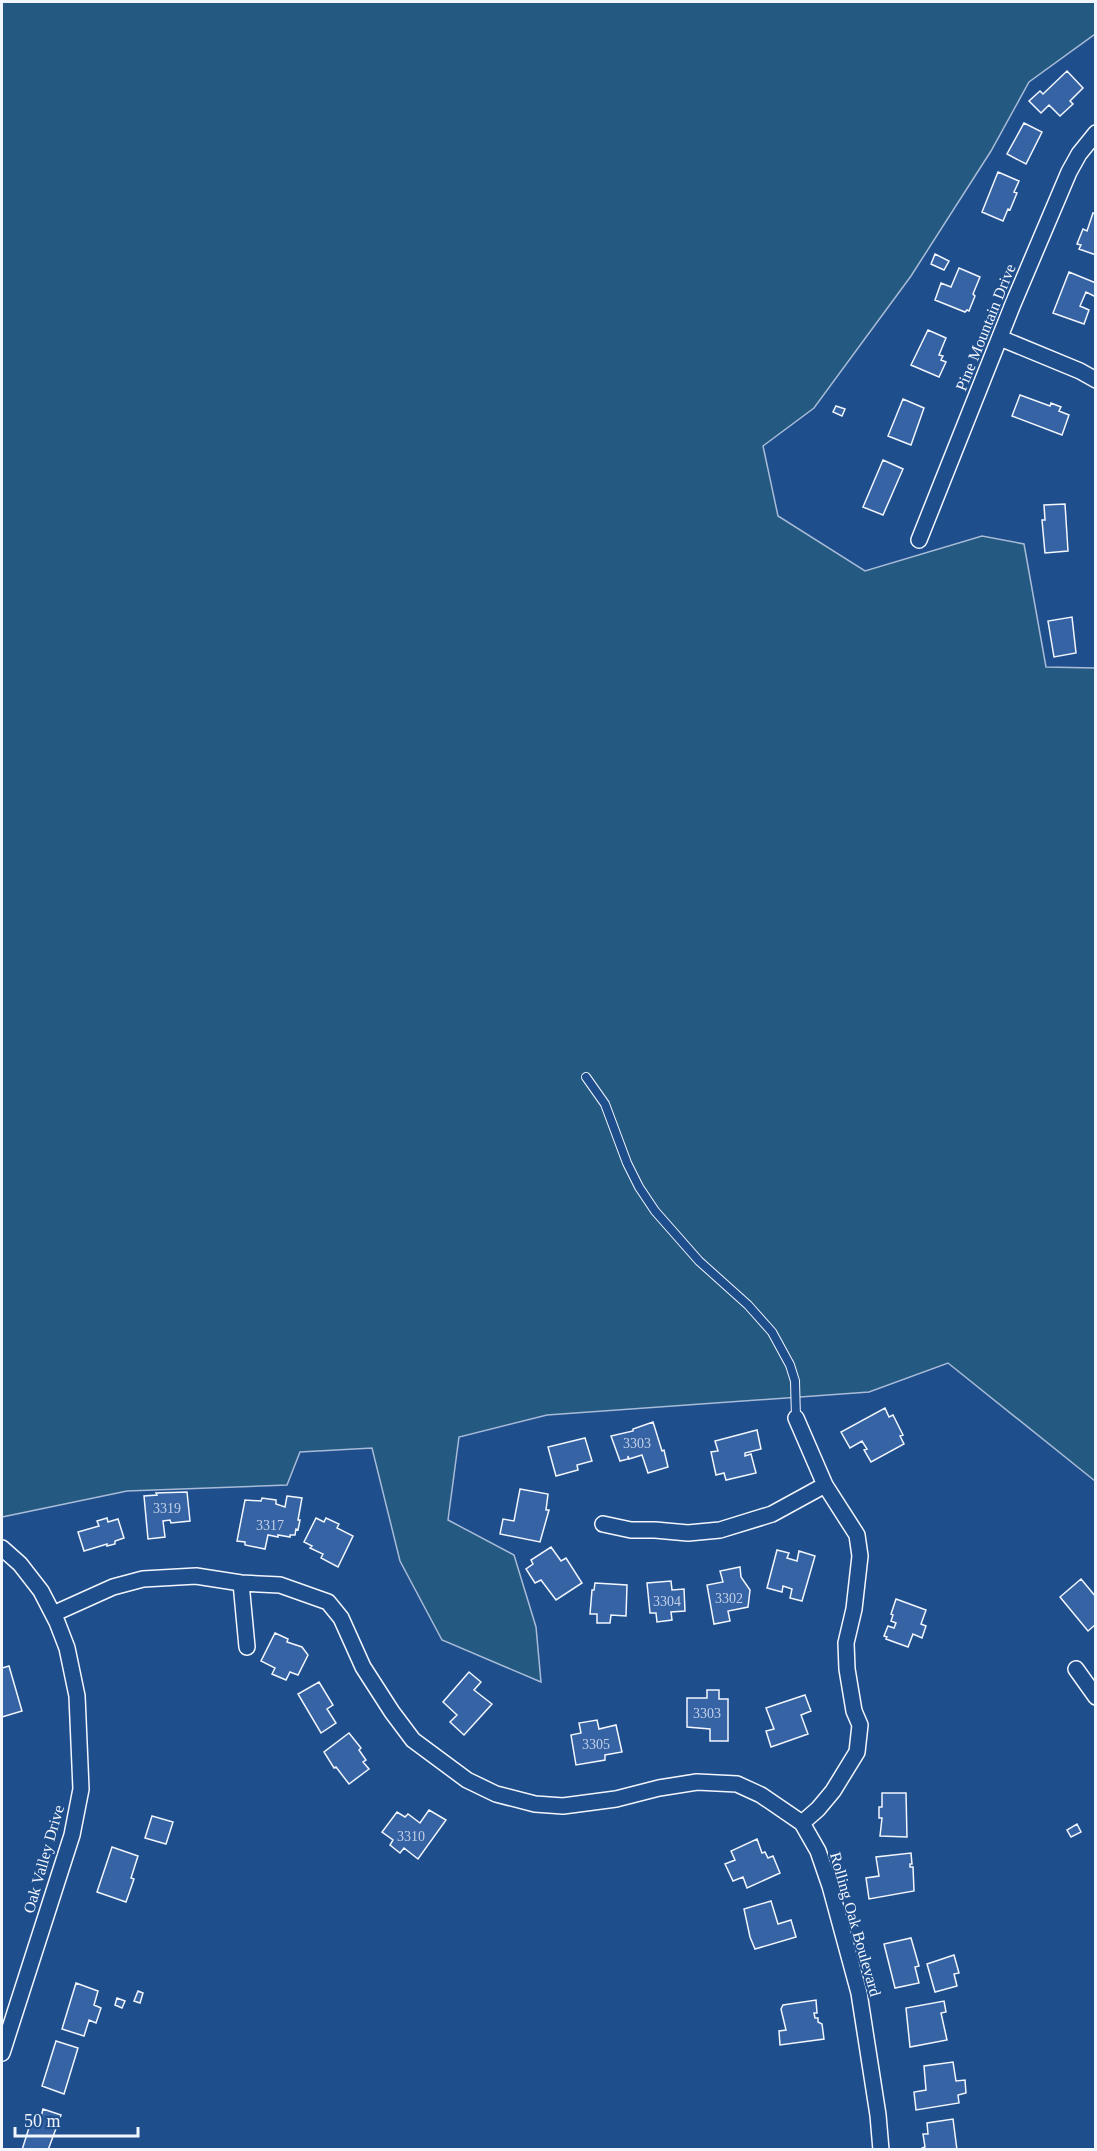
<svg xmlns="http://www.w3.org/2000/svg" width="1097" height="2151" font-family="'Times New Roman',serif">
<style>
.green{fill:#245a82;stroke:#a8bbd7;stroke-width:1.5}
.building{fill:#3563a3;stroke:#f2f6ff;stroke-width:1.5}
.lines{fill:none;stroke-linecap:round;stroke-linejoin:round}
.lane-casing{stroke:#f2f6ff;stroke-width:10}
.street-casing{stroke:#f2f6ff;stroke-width:18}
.lane{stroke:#1f4e8c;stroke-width:8}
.street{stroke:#1f4e8c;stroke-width:15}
.labels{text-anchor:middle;stroke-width:4.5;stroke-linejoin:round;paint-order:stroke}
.number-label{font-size:14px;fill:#c3d1e8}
.street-label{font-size:16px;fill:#f2f6ff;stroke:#1f4e8c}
</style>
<rect width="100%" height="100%" fill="#1f4e8c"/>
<path class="green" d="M 2,2 L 1095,2 L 1095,34 L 1029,82 L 991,151 L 911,276 L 814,408 L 763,446 L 778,516 L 865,571 L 982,536 L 1024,544 L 1046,667 L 1095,668 L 1095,1481 L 948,1363 L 869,1392 L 547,1415 L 459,1437 L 448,1520 L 514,1555 L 536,1627 L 541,1682 L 442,1640 L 400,1561 L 372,1448 L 300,1452 L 287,1485 L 127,1491 L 2,1517 Z"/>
<path class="building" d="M 1067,71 L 1083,88 L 1070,101 L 1073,104 L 1060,116 L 1049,105 L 1041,113 L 1029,101 L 1040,91 L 1043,94 Z
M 1024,123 L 1042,132 L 1026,164 L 1007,154 Z
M 998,172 L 1019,181 L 1014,192 L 1017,193 L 1010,210 L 1008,209 L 1003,221 L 982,212 Z
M 1093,213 L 1096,214 L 1096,255 L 1079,249 L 1081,245 L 1077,244 L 1083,229 L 1087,231 Z
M 935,254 L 949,261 L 944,270 L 931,264 Z
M 959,268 L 980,277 L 973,294 L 975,296 L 969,311 L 967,310 L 965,312 L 935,300 L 941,283 L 951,287 Z
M 1069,272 L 1096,283 L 1096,297 L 1086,292 L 1080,306 L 1089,310 L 1084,324 L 1053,313 Z
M 928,330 L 946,338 L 939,355 L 943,356 L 941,360 L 946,362 L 939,377 L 911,365 Z
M 1020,395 L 1050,406 L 1051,403 L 1061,407 L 1059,411 L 1069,415 L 1062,435 L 1012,416 Z
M 903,399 L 924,408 L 911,445 L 888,436 Z
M 836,406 L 845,409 L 842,416 L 833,412 Z
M 883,460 L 903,469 L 883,515 L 863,507 Z
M 1065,504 L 1068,551 L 1045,553 L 1042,520 L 1045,520 L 1044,505 Z
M 1072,617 L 1076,653 L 1054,657 L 1048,621 Z
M 885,1408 L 889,1417 L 893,1415 L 903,1435 L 900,1436 L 904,1444 L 871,1462 L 864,1450 L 867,1449 L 862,1441 L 850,1448 L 841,1432 Z
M 653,1422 L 662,1451 L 664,1450 L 668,1467 L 648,1473 L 642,1455 L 629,1459 L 628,1456 L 628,1459 L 620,1461 L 611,1436 L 633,1431 L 633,1429 Z
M 757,1430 L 761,1449 L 745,1453 L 745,1456 L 751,1454 L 756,1473 L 726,1480 L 724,1473 L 716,1475 L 711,1452 L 718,1451 L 715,1441 Z
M 585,1438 L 592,1461 L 577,1465 L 578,1470 L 556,1476 L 548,1447 Z
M 520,1489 L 548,1494 L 546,1510 L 549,1510 L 540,1542 L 500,1534 L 503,1519 L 514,1521 Z
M 187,1492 L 190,1521 L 171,1523 L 170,1520 L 163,1521 L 165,1537 L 148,1539 L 144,1496 L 157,1495 L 156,1493 Z
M 287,1496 L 302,1498 L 298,1520 L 300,1520 L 298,1530 L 296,1529 L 295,1535 L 290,1535 L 290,1537 L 278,1535 L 278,1537 L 268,1535 L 265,1549 L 245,1545 L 245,1542 L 237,1541 L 245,1500 L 261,1501 L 262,1498 L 276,1500 L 276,1504 L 285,1507 Z
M 107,1518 L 108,1522 L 118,1519 L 124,1538 L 115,1541 L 115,1544 L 107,1546 L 107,1544 L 84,1551 L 78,1532 L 99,1526 L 97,1521 Z
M 316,1518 L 324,1522 L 326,1518 L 339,1524 L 337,1528 L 353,1536 L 338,1567 L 321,1558 L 323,1554 L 310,1548 L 312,1546 L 304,1542 Z
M 551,1547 L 561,1561 L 566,1558 L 582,1583 L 556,1600 L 541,1580 L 535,1583 L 526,1569 L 533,1564 L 531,1560 Z
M 777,1550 L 789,1553 L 787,1558 L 797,1561 L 799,1551 L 815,1556 L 802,1601 L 790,1598 L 792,1589 L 783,1586 L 782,1592 L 767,1588 Z
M 740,1567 L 741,1577 L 750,1590 L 748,1607 L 728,1611 L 730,1621 L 714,1624 L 707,1585 L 723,1582 L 720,1571 Z
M 1081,1579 L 1096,1597 L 1096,1624 L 1088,1631 L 1060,1597 Z
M 671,1581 L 672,1590 L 684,1589 L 685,1611 L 671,1612 L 672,1620 L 657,1622 L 656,1613 L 650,1613 L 647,1583 Z
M 595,1583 L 627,1585 L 626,1616 L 611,1615 L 610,1623 L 597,1623 L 597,1614 L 590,1614 L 592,1590 L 594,1590 Z
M 896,1599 L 926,1610 L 921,1624 L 926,1626 L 922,1638 L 913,1634 L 908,1647 L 886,1639 L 887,1637 L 884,1636 L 888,1626 L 894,1628 L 896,1623 L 891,1621 L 893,1615 L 891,1614 Z
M 275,1633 L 288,1639 L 287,1642 L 302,1647 L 308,1655 L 298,1675 L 290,1672 L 286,1680 L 272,1674 L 275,1668 L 261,1661 Z
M 9,1666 L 22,1711 L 2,1717 L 2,1668 Z
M 469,1672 L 481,1682 L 474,1690 L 492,1704 L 464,1735 L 450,1722 L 457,1715 L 443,1702 Z
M 319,1682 L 333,1705 L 327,1709 L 336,1723 L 321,1733 L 298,1694 Z
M 707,1690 L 719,1690 L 719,1699 L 728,1699 L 728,1741 L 710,1741 L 710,1729 L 687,1727 L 687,1698 L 707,1698 Z
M 805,1695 L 811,1711 L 801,1715 L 808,1734 L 771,1747 L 766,1731 L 774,1729 L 766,1708 Z
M 597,1720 L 599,1729 L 616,1725 L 622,1752 L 605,1755 L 605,1760 L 576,1765 L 571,1735 L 581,1733 L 579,1723 Z
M 349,1733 L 361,1748 L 359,1750 L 366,1760 L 363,1762 L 369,1769 L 349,1784 L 336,1767 L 334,1768 L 324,1752 Z
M 882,1793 L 906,1793 L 907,1837 L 880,1836 L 882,1818 L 879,1818 L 879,1807 L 882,1807 Z
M 429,1810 L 446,1820 L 418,1859 L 404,1848 L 400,1853 L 390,1845 L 393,1840 L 382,1832 L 397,1812 L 405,1817 L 408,1814 L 420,1823 Z
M 152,1816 L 173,1822 L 166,1844 L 145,1838 Z
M 1077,1824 L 1081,1832 L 1071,1837 L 1067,1830 Z
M 757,1839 L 762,1853 L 765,1852 L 768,1858 L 773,1856 L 780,1873 L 747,1888 L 743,1877 L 733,1881 L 725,1864 L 735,1860 L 731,1851 Z
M 112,1847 L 138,1856 L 131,1878 L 134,1879 L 126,1902 L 97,1892 Z
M 911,1853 L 912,1864 L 910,1864 L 910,1867 L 913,1867 L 914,1891 L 869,1899 L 866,1878 L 879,1876 L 876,1857 Z
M 771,1901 L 778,1924 L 791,1920 L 796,1937 L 755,1949 L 750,1937 L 744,1909 Z
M 911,1938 L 919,1966 L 915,1967 L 919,1983 L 895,1988 L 884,1944 Z
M 954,1955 L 959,1973 L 954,1974 L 957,1986 L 935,1992 L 927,1964 Z
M 76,1983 L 98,1991 L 94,2005 L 101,2008 L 96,2023 L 89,2020 L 84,2036 L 62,2029 Z
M 138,1991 L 143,1993 L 140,2003 L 134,2001 Z
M 117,1998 L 125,2001 L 122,2008 L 115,2005 Z
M 816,2000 L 817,2013 L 814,2013 L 815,2018 L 818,2018 L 818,2022 L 822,2024 L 824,2039 L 780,2045 L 779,2031 L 786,2030 L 781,2009 L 783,2005 Z
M 944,2001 L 946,2012 L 941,2013 L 947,2040 L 910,2047 L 906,2008 Z
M 56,2041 L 78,2048 L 64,2094 L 42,2086 Z
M 953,2062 L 956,2081 L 965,2080 L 966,2093 L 958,2095 L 959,2103 L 916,2110 L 914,2092 L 926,2090 L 924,2066 Z
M 43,2109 L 61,2115 L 48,2150 L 22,2150 L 33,2115 L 41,2117 Z
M 953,2119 L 957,2150 L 922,2150 L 922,2148 L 925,2147 L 923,2134 L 928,2134 L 927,2123 Z"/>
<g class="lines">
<defs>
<path id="lane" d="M 586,1077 L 605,1104 L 627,1163 L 639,1187 L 655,1211 L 699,1261 L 748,1305 L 772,1332 L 790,1365 L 795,1381 L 796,1418"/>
<path id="street" d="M 1000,338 L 1080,371 L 1096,380
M 919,540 L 1013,304 L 1069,172 L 1079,154 L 1096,133
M 796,1418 L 825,1485 L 857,1535 L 860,1556 L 854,1609 L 846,1643 L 847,1669 L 854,1711 L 860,1725 L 857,1752 L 833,1791 L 818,1809 L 802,1823
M 603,1524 L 631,1530 L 655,1530 L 688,1533 L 720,1530 L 772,1514 L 825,1485
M 2,1548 L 20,1564 L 41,1591 L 57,1622 L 67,1648 L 77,1696 L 81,1789 L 72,1835 L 2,2053
M 241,1583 L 247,1647
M 53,1614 L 113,1587 L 143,1579 L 196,1576 L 241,1583 L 280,1585 L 328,1602 L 341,1618 L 363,1667 L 392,1712 L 413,1740 L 467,1780 L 496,1794 L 535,1804 L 563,1806 L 616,1799 L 659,1788 L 697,1782 L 737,1784 L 761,1795 L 802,1823 L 818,1851 L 830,1886 L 859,1993 L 878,2115 L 881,2150
M 1076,1669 L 1096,1697"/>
</defs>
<use href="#lane" class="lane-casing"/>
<use href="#street" class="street-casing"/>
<use href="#lane" class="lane"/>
<use href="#street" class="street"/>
</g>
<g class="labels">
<g class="number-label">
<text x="637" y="1448">3303</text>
<text x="167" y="1513">3319</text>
<text x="270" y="1530">3317</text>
<text x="729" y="1603">3302</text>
<text x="667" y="1606">3304</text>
<text x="707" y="1718">3303</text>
<text x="596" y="1749">3305</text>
<text x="411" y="1841">3310</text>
</g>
<g class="street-label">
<text transform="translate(985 327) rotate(-68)" y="6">Pine Mountain Drive</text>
<text transform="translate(43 1859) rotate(-74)" y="6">Oak Valley Drive</text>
<text transform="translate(856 1924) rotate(74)" y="6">Rolling Oak Boulevard</text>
</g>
</g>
<rect width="1097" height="2151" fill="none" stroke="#f2f6ff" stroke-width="6"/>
<path d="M15 2127v9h123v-9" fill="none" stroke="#f2f6ff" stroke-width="3"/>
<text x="24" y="2127" font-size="18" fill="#f2f6ff" stroke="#1f4e8c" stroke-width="4.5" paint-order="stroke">50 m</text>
</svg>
